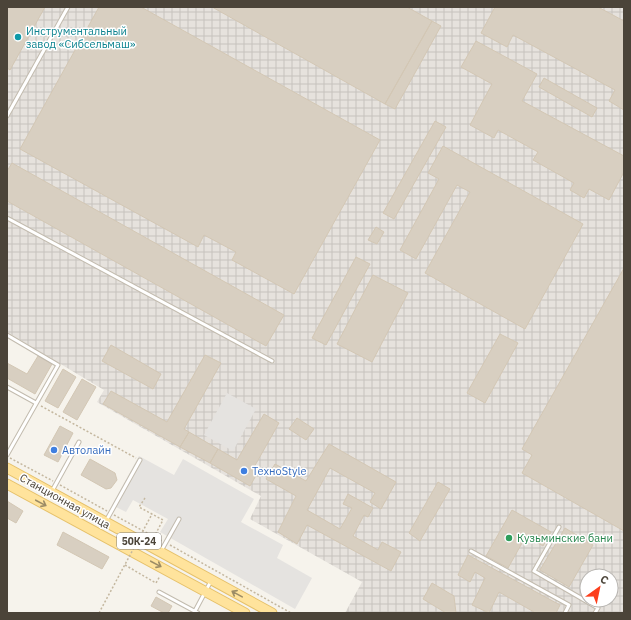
<svg xmlns="http://www.w3.org/2000/svg" width="631" height="620" font-family="'IBM Plex Sans',sans-serif">
<style>
.industrial{fill:url(#industrial-grid);fill-rule:evenodd}
.parking{fill:#e5e3e0}
.building{fill:#d8cfc1;stroke:#d3c7b4}
.lines{fill:none;stroke-linecap:round;stroke-linejoin:round}
.lane-casing{stroke:#c2bbae;stroke-width:5}
.primary-casing{stroke:#e6c16a;stroke-width:11}
.path{stroke:#c4b79f;stroke-width:1.5;stroke-dasharray:2 2;stroke-linecap:butt}
.lane{stroke:#fff;stroke-width:3}
.primary{stroke:#ffe39c;stroke-width:9}
.path-bridge{stroke:#c4b79f;stroke-width:1.5;stroke-dasharray:2 2;stroke-linecap:butt}
.oneway{stroke:#9c8c66}
.culture-dot{fill:#0f9aa8;stroke:#fff;stroke-width:1.5}
.shop-dot{fill:#3f7fe0;stroke:#fff;stroke-width:1.5}
.leisure-dot{fill:#2e9e5b;stroke:#fff;stroke-width:1.5}
.labels{text-anchor:middle;stroke-width:3;stroke-linejoin:round;paint-order:stroke}
.shield{fill:#fff;stroke:#817c74;stroke-width:1}
.shield-label{font-size:10px;font-weight:bold;fill:#4b4439}
.culture-label{font-size:11px;fill:#0d838f;stroke:#fff;text-anchor:start}
.shop-label{font-size:11px;fill:#366cbe;stroke:#fff;text-anchor:start}
.street-label{font-size:11px;fill:#4b4439;stroke:#fff}
.leisure-label{font-size:11px;fill:#27864d;stroke:#fff;text-anchor:start}
</style>
<defs>
<pattern id="industrial-grid" width="8" height="8" patternUnits="userSpaceOnUse"><rect width="8" height="8" fill="#e6e2dd"/><path d="M0 4h8M4 0v8" fill="none" stroke="#c7c3be"/></pattern>
</defs>
<rect width="100%" height="100%" fill="#f6f3ec"/>
<path class="industrial" d="M 7,7 L 624,7 L 624,613 L 345,613 L 362,582 L 250,519 L 261,496 L 97,402 L 104,390 L 7,332 ZM 587,576 L 611,576 L 611,600 L 587,600 Z"/>
<path class="parking" d="M 227,393 L 256,409 L 233,451 L 204,435 Z
M 139,456 L 174,475 L 183,459 L 254,499 L 241,522 L 283,545 L 277,558 L 312,578 L 295,609 L 160,532 L 168,519 L 133,500 L 126,512 L 112,505 Z"/>
<path class="building" d="M 7,7 L 45,7 L 10,70 L 7,68 Z
M 99,7 L 141,7 L 380,140 L 294,294 L 232,260 L 236,252 L 204,235 L 198,247 L 20,149 Z
M 212,7 L 407,7 L 432,21 L 385,104 Z
M 495,7 L 598,7 L 624,21 L 624,110 L 609,101 L 615,90 L 513,35 L 507,47 L 481,33 Z
M 432,21 L 441,26 L 395,109 L 385,104 Z
M 476,41 L 537,74 L 522,101 L 624,156 L 624,172 L 609,200 L 589,189 L 584,198 L 570,190 L 574,183 L 533,160 L 538,152 L 498,130 L 494,138 L 470,125 L 492,84 L 461,67 Z
M 544,78 L 597,108 L 592,117 L 539,87 Z
M 435,121 L 446,127 L 394,219 L 383,213 Z
M 443,146 L 583,224 L 525,329 L 425,273 L 470,192 L 457,185 L 416,259 L 400,250 L 439,179 L 428,173 Z
M 12,163 L 284,315 L 266,346 L 7,201 L 7,171 Z
M 376,227 L 384,232 L 377,244 L 368,240 Z
M 356,257 L 370,264 L 326,345 L 312,338 Z
M 624,268 L 624,531 L 522,473 L 532,455 L 522,449 Z
M 373,275 L 408,293 L 372,362 L 337,344 Z
M 500,334 L 518,343 L 485,403 L 467,393 Z
M 111,345 L 161,374 L 153,389 L 102,361 Z
M 205,355 L 221,363 L 184,429 L 189,432 L 180,447 L 103,404 L 111,391 L 167,422 Z
M 38,356 L 52,364 L 35,394 L 7,378 L 7,363 L 27,374 Z
M 63,369 L 76,377 L 58,408 L 45,401 Z
M 82,379 L 96,387 L 77,420 L 63,412 Z
M 264,414 L 279,423 L 253,469 L 258,472 L 250,486 L 210,463 L 218,449 L 237,460 Z
M 297,418 L 314,429 L 306,440 L 289,429 Z
M 60,426 L 73,433 L 58,462 L 44,455 Z
M 189,432 L 218,449 L 210,463 L 180,447 Z
M 329,444 L 396,482 L 381,509 L 370,502 L 375,493 L 330,468 L 307,510 L 340,529 L 352,508 L 343,504 L 348,494 L 373,508 L 368,517 L 364,515 L 353,536 L 378,550 L 382,542 L 401,552 L 391,571 L 307,525 L 297,544 L 278,532 L 296,496 L 266,479 L 275,464 L 306,481 Z
M 90,459 L 115,473 L 117,480 L 111,488 L 106,489 L 81,475 Z
M 438,482 L 450,489 L 420,541 L 409,533 Z
M 7,501 L 23,511 L 16,523 L 7,518 Z
M 512,510 L 551,532 L 543,546 L 526,536 L 508,568 L 486,556 Z
M 565,528 L 593,545 L 569,587 L 540,570 Z
M 63,532 L 109,557 L 102,569 L 57,545 Z
M 468,555 L 560,605 L 556,613 L 533,613 L 534,612 L 499,592 L 489,613 L 472,605 L 485,578 L 475,572 L 470,582 L 458,575 Z
M 432,583 L 454,596 L 456,613 L 446,613 L 423,599 Z
M 156,597 L 172,606 L 168,613 L 164,613 L 151,606 Z"/>
<g class="lines">
<defs>
<path id="lane" d="M 7,116 L 68,7
M 7,218 L 272,361
M 7,335 L 58,365 L 7,455
M 7,387 L 36,403
M 52,491 L 79,442
M 106,521 L 140,460
M 559,527 L 534,571 L 598,608 L 595,613
M 161,551 L 179,519
M 471,551 L 569,605 L 565,613
M 159,592 L 198,613
M 195,611 L 211,581"/>
<path id="primary" d="M 7,468 L 272,613
M 7,484 L 245,613"/>
</defs>
<use href="#lane" class="lane-casing"/>
<use href="#primary" class="primary-casing"/>
<path class="path" d="M 41,406 L 136,458
M 10,458 L 53,481
M 60,485 L 107,511
M 145,498 L 139,507 L 163,520 L 154,537
M 114,515 L 162,541
M 170,545 L 291,613
M 125,565 L 156,583 L 160,576"/>
<use href="#lane" class="lane"/>
<use href="#primary" class="primary"/>
<path class="path-bridge" d="M 99,613 L 152,514"/>
</g>
<defs><path id="oneway-shaft" d="M-6 0H5M1.5-3L5.5 0L1.5 3" fill="none" stroke-width="1.6" stroke-linecap="round" stroke-linejoin="round"/></defs>
<g class="oneway">
<use href="#oneway-shaft" transform="translate(41 503) rotate(28)"/>
<use href="#oneway-shaft" transform="translate(156 564) rotate(28)"/>
<use href="#oneway-shaft" transform="translate(237 594) rotate(-151)"/>
</g>
<circle class="culture-dot" cx="18" cy="37" r="4"/>
<g class="shop-dot">
<circle cx="54" cy="450" r="4"/>
<circle cx="244" cy="471" r="4"/>
</g>
<circle class="leisure-dot" cx="509" cy="538" r="4"/>
<g class="labels">
<rect class="shield" x="117" y="533" width="44" height="16" rx="3"/>
<g class="shield-label">
<text x="139" y="545">50К-24</text>
</g>
<g class="culture-label">
<text x="26" y="35">Инструментальный<tspan x="26" dy="13">завод «Сибсельмаш»</tspan></text>
</g>
<g class="shop-label">
<text x="62" y="454">Автолайн</text>
<text x="252" y="475">ТехноStyle</text>
</g>
<g class="street-label">
<text transform="translate(65 501) rotate(29)" y="4">Станционная улица</text>
</g>
<g class="leisure-label">
<text x="517" y="542">Кузьминские бани</text>
</g>
</g>
<rect width="631" height="620" fill="none" stroke="#4b4439" stroke-width="16"/>
<g transform="translate(599 588) rotate(33)"><circle r="19" fill="#ffffff" stroke="#b7b4b0"/>
<path d="M0-3L7 15L0 10L-7 15Z" fill="#fc3f1d"/>
<text y="-6" font-size="11" font-weight="bold" text-anchor="middle" fill="#4b4439">С</text>
</g>
</svg>
